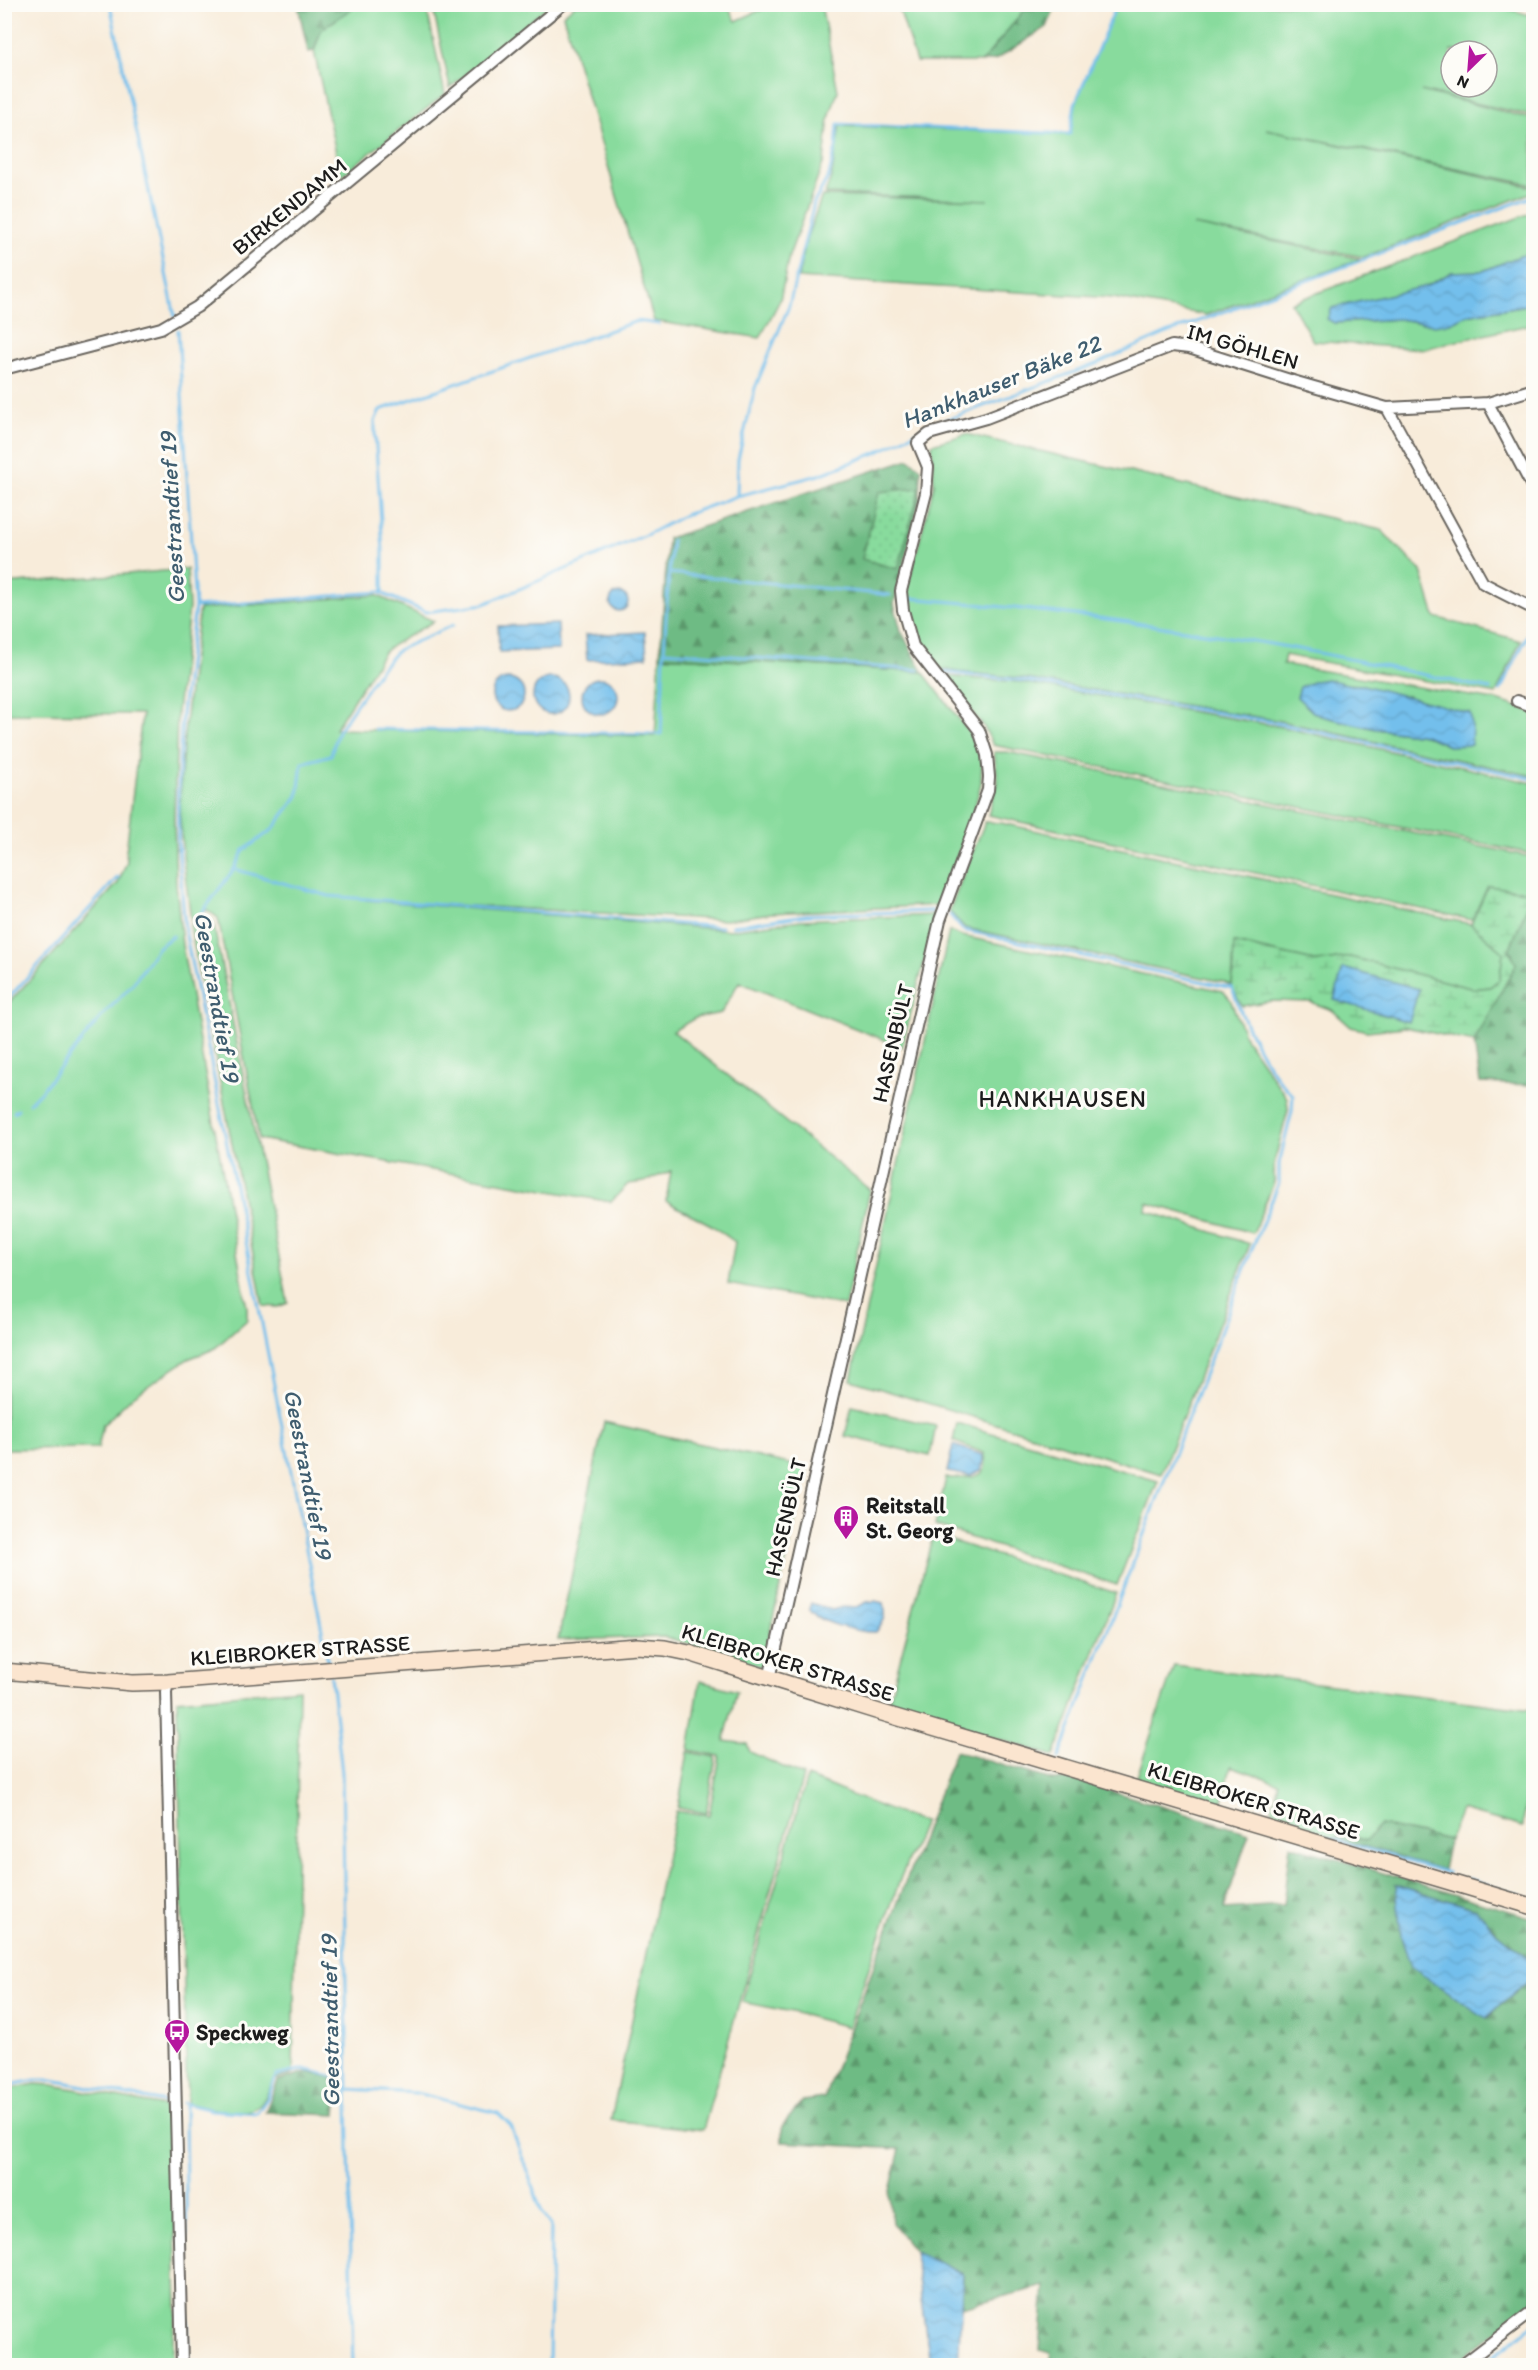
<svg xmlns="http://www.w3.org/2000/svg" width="1538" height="2370" font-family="Itim,sans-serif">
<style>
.green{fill:#88db9d;stroke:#527c5c;stroke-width:1.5;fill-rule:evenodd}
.forest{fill:url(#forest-firs);stroke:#456c50;stroke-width:1.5}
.wetland{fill:url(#wetland-marsh);stroke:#527c5c;stroke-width:1.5}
.park{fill:url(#park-dots);stroke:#527c5c;stroke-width:1.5}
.water{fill:url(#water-waves);stroke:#486e84;stroke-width:1.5}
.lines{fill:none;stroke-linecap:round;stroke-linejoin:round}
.stream{stroke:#73bfec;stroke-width:3}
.street-casing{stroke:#69655e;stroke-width:14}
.secondary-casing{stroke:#69655e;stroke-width:18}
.street{stroke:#fff;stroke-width:10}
.secondary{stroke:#fbe5cf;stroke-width:15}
.labels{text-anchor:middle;stroke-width:6;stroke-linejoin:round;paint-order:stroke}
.street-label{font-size:22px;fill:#1c1c1c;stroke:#fdfcf7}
.poi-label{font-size:22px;font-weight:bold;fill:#1c1c1c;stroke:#fdfcf7;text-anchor:start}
.water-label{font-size:24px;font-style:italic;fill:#3f5d6f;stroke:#fdfcf7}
.neighbourhood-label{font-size:24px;letter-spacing:1.5px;fill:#1c1c1c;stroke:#fdfcf7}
</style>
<defs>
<pattern id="forest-firs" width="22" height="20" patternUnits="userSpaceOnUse" patternTransform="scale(1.5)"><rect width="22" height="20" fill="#6ebb84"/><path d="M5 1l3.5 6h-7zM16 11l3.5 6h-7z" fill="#5a976b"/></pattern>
<pattern id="wetland-marsh" width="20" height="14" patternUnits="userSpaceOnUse" patternTransform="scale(1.5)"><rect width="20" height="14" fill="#88db9d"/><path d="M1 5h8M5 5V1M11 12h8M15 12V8" fill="none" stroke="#75bb87"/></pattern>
<pattern id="park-dots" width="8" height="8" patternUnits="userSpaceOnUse" patternTransform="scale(1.5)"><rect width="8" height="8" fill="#88db9d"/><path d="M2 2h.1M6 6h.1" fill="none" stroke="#75bb87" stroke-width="1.8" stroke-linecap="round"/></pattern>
<pattern id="water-waves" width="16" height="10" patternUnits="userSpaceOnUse" patternTransform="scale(1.5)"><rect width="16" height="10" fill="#73bfec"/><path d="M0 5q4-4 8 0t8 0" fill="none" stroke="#63a4ca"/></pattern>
</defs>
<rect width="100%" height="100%" fill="#fdfcf7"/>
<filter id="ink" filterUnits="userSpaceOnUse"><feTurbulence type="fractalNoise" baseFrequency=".0167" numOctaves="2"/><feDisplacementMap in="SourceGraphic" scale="12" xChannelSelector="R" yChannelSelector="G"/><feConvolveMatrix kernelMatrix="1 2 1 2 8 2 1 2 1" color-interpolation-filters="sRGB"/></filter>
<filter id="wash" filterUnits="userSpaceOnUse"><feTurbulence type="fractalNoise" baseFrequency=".008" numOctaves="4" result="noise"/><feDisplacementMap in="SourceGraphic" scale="24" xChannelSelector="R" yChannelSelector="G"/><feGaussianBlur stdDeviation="1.35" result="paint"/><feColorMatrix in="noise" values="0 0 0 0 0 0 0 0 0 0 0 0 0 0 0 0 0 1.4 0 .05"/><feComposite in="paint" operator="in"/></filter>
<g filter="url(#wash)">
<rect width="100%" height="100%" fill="#f8ecda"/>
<path class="green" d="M 432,4 L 549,4 L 549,5 L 450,88 Z
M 727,4 L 736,21 L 772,5 L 821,5 L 838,91 L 829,118 L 824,161 L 789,256 L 780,300 L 760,338 L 654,321 L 563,15 L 575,5 Z
M 1492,4 L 1533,16 L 1533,116 L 1421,91 L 1533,119 L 1533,185 L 1266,129 L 1533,187 L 1533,192 L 1364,257 L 1193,225 L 1361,259 L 1206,315 L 1113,298 L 798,278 L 807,237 L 822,196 L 989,200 L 825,194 L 832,174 L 840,126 L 1070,134 L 1076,101 L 1117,5 ZM 1451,51 L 1487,51 L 1487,87 L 1451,87 Z
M 357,5 L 426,5 L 445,94 L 341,176 L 314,51 L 321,30 Z
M 898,5 L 1029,5 L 982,62 L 916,62 Z
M 1533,212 L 1533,254 L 1520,256 L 1483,271 L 1452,272 L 1427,286 L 1334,323 L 1399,319 L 1435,325 L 1450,323 L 1466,315 L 1533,304 L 1533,324 L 1422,349 L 1313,341 L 1291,303 Z
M 966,434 L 1381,530 L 1421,571 L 1435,617 L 1521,641 L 1496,694 L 1285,655 L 1283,664 L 1500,701 L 1533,712 L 1533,776 L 1275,720 L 1021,678 L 959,672 L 937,668 L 915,635 L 906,593 L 934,485 L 932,444 ZM 1345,684 L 1363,685 L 1396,695 L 1408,696 L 1449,746 L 1425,735 L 1376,729 L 1325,717 Z
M 187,569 L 189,608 L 177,712 L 174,820 L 176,883 L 182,945 L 247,1308 L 247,1320 L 214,1349 L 188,1359 L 133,1396 L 103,1425 L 98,1448 L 5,1449 L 5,1007 L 118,883 L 127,862 L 126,852 L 142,714 L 5,713 L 5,584 Z
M 376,595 L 434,621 L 393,645 L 384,652 L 335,729 L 655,736 L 660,656 L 923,672 L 969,732 L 982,761 L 981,783 L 974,811 L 939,905 L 771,913 L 726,920 L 366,900 L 729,930 L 801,920 L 936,915 L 902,1047 L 739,982 L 721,1013 L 695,1018 L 673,1031 L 870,1190 L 845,1306 L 728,1284 L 735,1242 L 711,1225 L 666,1201 L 671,1171 L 644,1182 L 628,1184 L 611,1202 L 259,1139 L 218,918 L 207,910 L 191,921 C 187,886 181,850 180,815 C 180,747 191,677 199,609 Z
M 943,676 L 1019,682 L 1277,726 L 1533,783 L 1533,854 L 993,745 L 984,727 Z
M 994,752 L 1007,752 L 1533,857 L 1533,892 L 1488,886 L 1472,920 L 988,815 L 998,782 Z
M 985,822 L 1001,823 L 1471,924 L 1503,952 L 1500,979 L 1490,987 L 1474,989 L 1350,957 L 1318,962 L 1235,943 L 1232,986 L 1224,982 L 965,928 L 949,911 Z
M 207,916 L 213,921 L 288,1303 L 278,1307 L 263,1306 L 190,925 Z
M 949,931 L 962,936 L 1223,991 L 1230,999 L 1246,1039 L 1287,1098 L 1288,1110 L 1274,1163 L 1274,1182 L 1253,1233 L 1147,1203 L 1146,1211 L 1250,1244 L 1161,1474 L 851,1380 Z
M 852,1406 L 936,1426 L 930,1456 L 845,1436 Z
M 604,1422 L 807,1468 L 762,1667 L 695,1645 L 664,1637 L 558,1640 Z
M 957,1423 L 1158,1481 L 1117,1585 L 935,1526 L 946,1478 C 964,1478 993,1482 984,1453 L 953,1441 Z
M 933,1535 L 1116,1593 L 1054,1756 L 888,1705 Z
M 1174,1665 L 1532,1710 L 1523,1827 L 1461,1810 L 1449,1840 L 1380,1825 L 1366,1841 L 1340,1832 L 1337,1838 L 1276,1821 L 1279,1813 L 1272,1810 L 1279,1783 L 1231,1766 L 1222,1805 L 1136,1780 Z
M 700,1681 L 737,1691 L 724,1741 L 747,1744 L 750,1752 L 803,1776 L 703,2130 L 611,2120 L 676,1811 L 709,1815 L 720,1756 L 689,1750 Z
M 299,1689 L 293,2074 L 274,2080 C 270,2087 266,2099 260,2105 C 247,2119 203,2107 187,2103 L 177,1700 Z
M 688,1752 L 716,1757 L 706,1813 L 678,1808 Z
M 807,1777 C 846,1792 884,1810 924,1822 L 901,1877 L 848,2027 L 792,2012 L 742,2002 Z
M 35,2084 L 53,2085 L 169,2107 L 173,2114 L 177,2315 L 173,2335 L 173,2365 L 5,2366 L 5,2090 Z"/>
<path class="forest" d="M 1029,4 L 1056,5 L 1047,27 L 995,60 L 982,62 Z
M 298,5 L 298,4 L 357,5 L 321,30 L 314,51 L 308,52 Z
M 909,459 L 921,468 L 920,499 L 894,604 L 901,631 L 923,672 L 660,656 L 668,538 Z
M 1533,866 L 1533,1085 L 1480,1083 L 1474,1042 L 1516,964 L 1509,950 L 1533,892 L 1532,871 Z
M 955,1751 L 1052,1780 L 1075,1780 L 1249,1833 L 1224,1909 L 1283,1905 L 1290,1845 L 1533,1918 L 1533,1962 L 1497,1933 L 1476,1909 L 1396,1885 L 1487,2018 L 1533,1977 L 1533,2304 L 1453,2365 L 1053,2365 L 1050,2353 L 1040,2350 L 1045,2286 L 962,2307 L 963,2273 L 914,2251 L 892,2223 L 889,2195 L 900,2149 L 782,2142 L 782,2126 L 803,2101 L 824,2098 Z
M 1380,1825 L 1449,1840 L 1443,1870 L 1337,1838 L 1339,1832 L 1366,1841 Z
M 306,2072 L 331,2077 L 338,2092 L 336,2115 L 265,2112 L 278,2081 Z"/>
<path class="wetland" d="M 1488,886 L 1533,892 L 1509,950 L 1516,964 L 1474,1042 L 1405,1027 L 1367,1031 L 1351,1027 L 1332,1010 L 1310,1002 L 1272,1001 L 1242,1006 L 1232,988 L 1234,943 L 1318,962 L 1350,957 L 1474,989 L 1490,987 L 1500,979 L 1503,952 L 1471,924 Z"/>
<path class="park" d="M 920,488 L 898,569 L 862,559 L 879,492 Z"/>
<path class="water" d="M 1533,254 L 1533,304 L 1466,315 L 1450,323 L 1435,325 L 1399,319 L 1334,323 L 1327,319 L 1332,308 L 1427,286 L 1452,272 L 1483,271 L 1520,256 Z
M610 602a9 9 0 1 1 18 0a9 9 0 1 1-18 0Z
M 558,624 L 559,650 L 499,652 L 498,626 Z
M 645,632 L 647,657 L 587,660 L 585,635 Z
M582 696a18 18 0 1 1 36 0a18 18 0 1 1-36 0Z
M533 696a18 18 0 1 1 36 0a18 18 0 1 1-36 0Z
M 1327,679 L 1351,685 L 1363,685 L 1470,713 L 1472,726 L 1471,745 L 1449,746 L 1425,735 L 1376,729 L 1325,717 L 1313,712 L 1297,697 L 1300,687 L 1315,681 Z
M492 695a16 16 0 1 1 32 0a16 16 0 1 1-32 0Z
M 1343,968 L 1419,989 L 1409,1022 L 1334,1000 Z
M 953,1445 L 983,1455 L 984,1461 L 981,1470 L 970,1476 L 947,1472 Z
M 875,1601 L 883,1603 C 888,1615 884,1622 876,1632 C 860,1633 818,1623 809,1609 L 811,1603 L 832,1610 L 843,1607 L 855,1608 L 867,1602 Z
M 1396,1885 L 1476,1909 L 1497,1933 L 1533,1962 L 1533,1977 L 1486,2018 L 1411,1967 L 1401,1937 Z
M 914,2251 L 963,2273 L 958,2364 L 930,2362 Z"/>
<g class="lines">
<path class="stream" d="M 110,4 L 175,317
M 178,330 L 195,607 L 182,714 L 178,793 L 178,842 L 185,930 L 328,1661
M 737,496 L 738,459 L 755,388 L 789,306 L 814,203 L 829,175 L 836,147 L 838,124 L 1070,134 L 1075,104 L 1117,4
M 672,540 L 669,573 L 890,595
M 669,573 L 664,651 L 918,670
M 383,593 L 383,551 L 375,432 L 375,421 L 380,410 L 637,321 L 659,324
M 909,598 C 1030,608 1151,623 1271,644 C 1344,657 1417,673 1490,689
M 195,607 L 379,592 L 426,612 L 484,604 L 648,534 L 685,515 L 737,496 L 819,475 L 878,452 L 922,429 L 1096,364 L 1167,333 L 1534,196
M 941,672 L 1019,680 L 1267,721 L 1534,779
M 1500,691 L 1534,622
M 375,729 L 661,734 L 664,651
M 234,869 L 329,896 L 722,927
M 950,915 L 963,930 L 1232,988 C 1245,1025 1264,1068 1293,1095 L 1292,1111 L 1279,1164 L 1279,1183 L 1252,1249 L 1059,1758
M 198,918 L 234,869 L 244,850 L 272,830 L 298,796 L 302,763 L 331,755 L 338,731 L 380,670 L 398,650 L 453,625
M 732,926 L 806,915 L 932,911
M 4,1003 L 118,877
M 29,1103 L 41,1091 L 102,1016 L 132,985 L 158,947 L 173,936
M 14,1112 L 18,1109
M 331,1676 L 342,1773 L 353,2366
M 1292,1827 L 1448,1873
M 1468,1879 L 1520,1895
M 4,2086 L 35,2080 L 53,2080 L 170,2103
M 183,2103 L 212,2110 L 257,2113 L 267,2099 L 276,2076 L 304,2069 L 332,2076 L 348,2089 L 416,2093 L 498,2113 L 511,2126 L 541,2210 L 551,2225 L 549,2366
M 185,2104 L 188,2366
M 1480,2366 L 1534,2325"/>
</g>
</g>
<g filter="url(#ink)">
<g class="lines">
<defs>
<path id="street" d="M 4,369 L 161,328 L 197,307 L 563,4
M 1488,403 L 1534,490
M 1387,408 L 1483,583 L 1530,607 L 1534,601
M 1517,701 L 1534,707
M 769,1679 L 940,920 L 988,790 L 989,777 L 987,755 L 979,730 L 913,646 L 903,610 L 901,591 L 926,493 L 928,467 L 918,443 L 929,434 L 986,418 L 1172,346 L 1189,348 L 1293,381 L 1387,408 L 1488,403 L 1534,389
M 168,1682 L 166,1692 L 182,2366
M 1461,2366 L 1534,2310"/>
<path id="secondary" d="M 4,1671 L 132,1683 L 168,1682 L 637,1646 L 665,1648 L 689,1653 L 879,1712 L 1534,1907"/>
</defs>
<use href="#street" class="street-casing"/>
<use href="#secondary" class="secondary-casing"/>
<use href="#street" class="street"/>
<use href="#secondary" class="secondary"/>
</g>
</g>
<defs>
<symbol id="building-pin" viewBox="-11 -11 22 30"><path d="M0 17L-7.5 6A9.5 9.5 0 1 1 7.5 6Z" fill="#b5179e" stroke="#fdfcf7"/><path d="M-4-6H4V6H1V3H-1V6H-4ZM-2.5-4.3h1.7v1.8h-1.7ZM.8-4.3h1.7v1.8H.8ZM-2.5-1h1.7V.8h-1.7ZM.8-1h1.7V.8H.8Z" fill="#fff"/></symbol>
<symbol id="bus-pin" viewBox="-11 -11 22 30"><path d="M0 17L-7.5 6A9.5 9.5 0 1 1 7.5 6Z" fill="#b5179e" stroke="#fdfcf7"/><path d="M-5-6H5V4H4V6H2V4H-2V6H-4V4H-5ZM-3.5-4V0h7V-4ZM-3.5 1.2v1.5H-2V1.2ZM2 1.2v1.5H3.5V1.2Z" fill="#fff"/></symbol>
</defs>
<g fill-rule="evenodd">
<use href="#building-pin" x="831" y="1503" width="30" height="40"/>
<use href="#bus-pin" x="162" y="2017" width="30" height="40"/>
</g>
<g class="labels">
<g class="street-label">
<text transform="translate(289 206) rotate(-39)" y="8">BIRKENDAMM</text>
<text transform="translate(1243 346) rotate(16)" y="8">IM GÖHLEN</text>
<text transform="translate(892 1043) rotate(-77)" y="8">HASENBÜLT</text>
<text transform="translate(785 1517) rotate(-77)" y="8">HASENBÜLT</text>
<text transform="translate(300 1650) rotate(-4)" y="8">KLEIBROKER STRASSE</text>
<text transform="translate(788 1662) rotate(17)" y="8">KLEIBROKER STRASSE</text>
<text transform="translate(1254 1800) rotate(17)" y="8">KLEIBROKER STRASSE</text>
</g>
<g class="poi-label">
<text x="866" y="1513">Reitstall<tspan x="866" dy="25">St. Georg</tspan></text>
<text x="196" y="2040">Speckweg</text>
</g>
<g class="water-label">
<text transform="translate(1001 382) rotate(-22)" y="8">Hankhauser Bäke 22</text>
<text transform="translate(172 518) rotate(-93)" y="8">Geestrandtief 19</text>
<text transform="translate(217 997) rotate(80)" y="8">Geestrandtief 19</text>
<text transform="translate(308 1474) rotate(79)" y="8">Geestrandtief 19</text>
<text transform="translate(330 2021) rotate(-91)" y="8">Geestrandtief 19</text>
</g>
<g class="neighbourhood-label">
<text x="1063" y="1107">HANKHAUSEN</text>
</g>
</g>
<rect width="1538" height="2370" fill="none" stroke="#fdfcf7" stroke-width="24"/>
<g transform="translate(1469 69) rotate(205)"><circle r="28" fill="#fdfcf7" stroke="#a3a29f" stroke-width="1.5"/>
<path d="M0-4.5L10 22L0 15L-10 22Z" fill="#b5179e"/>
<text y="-9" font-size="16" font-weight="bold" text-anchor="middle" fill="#1c1c1c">N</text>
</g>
</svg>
